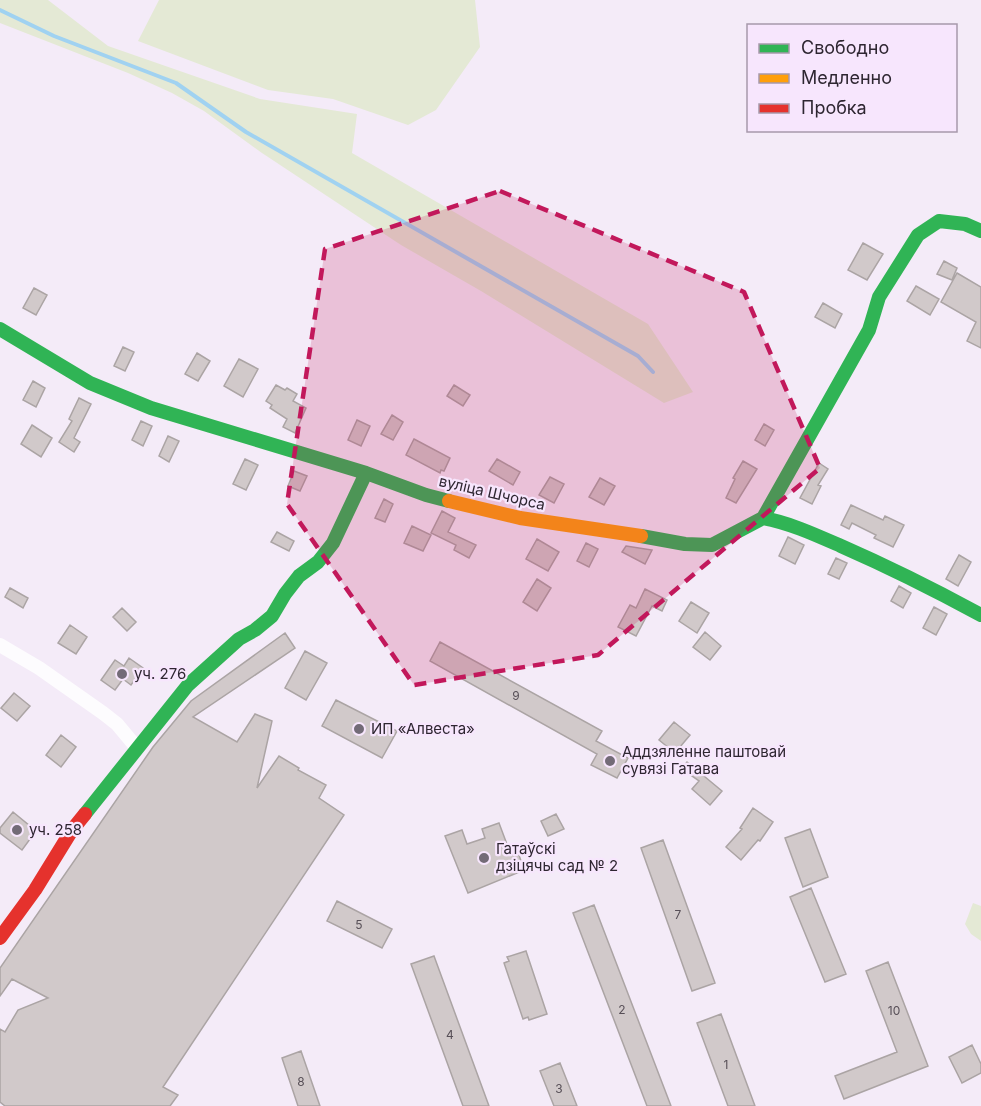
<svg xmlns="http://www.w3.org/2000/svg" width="981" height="1106" font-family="Inter,sans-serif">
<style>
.green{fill:#e4e9d5}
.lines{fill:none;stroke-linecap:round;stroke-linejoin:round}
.stream{stroke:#a0d2f1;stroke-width:4}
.building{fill:#d1c9ca;stroke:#aba4a4;stroke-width:1.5}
.street{stroke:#fdfcfe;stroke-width:14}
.fast{stroke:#30b455;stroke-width:14}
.slow{stroke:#ff9f0a;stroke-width:14}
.jam{stroke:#e5322d;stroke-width:14}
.marked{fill:#c2185b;fill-opacity:0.2;stroke:#c2185b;stroke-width:4.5;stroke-dasharray:12 8;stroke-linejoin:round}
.poi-dot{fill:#736b77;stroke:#f7e6fd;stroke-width:2}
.labels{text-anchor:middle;stroke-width:4.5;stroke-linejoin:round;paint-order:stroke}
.number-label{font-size:12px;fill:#574f57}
.street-label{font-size:15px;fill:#2e2631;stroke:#f7e6fd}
.poi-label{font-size:15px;fill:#2e2631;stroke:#f7e6fd;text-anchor:start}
</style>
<rect width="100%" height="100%" fill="#f4ebf8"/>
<path class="green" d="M 0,0 L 48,0 L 108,46 L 260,99 L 357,114 L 352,153 L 648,324 L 693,392 L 664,403 L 481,291 L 401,245 L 262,153 L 204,111 L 172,93 L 128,73 L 0,23 Z
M 159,0 L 475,0 L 480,47 L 436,110 L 408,125 L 333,99 L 268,90 L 138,41 Z
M 973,903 L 981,906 L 981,941 L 971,934 L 965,924 Z"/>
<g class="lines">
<path class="stream" d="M 0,10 L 54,36 L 176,83 L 246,132 L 638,356 L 653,372"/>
</g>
<path class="building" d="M 863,243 L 883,254 L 867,280 L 848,270 Z
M 944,261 L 957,268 L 952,280 L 937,274 Z
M 957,273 L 981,287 L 981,348 L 967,341 L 976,322 L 941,302 Z
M 916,286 L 939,299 L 930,315 L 907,301 Z
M 34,288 L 47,295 L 36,315 L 23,308 Z
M 823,303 L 842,314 L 835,328 L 815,317 Z
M 123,347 L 134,352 L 125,371 L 114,366 Z
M 197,353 L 210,361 L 198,381 L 185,374 Z
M 239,359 L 258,369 L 243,397 L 224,386 Z
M 33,381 L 45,388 L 36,407 L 23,400 Z
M 276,385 L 285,390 L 287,388 L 297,394 L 293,401 L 306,408 L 295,433 L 283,427 L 287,419 L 270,408 L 272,405 L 266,401 Z
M 454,385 L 470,395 L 463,406 L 447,396 Z
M 79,398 L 91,404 L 74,438 L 80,442 L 74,452 L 59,442 L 72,421 L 69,419 Z
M 392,415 L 403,422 L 393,440 L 381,434 Z
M 357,420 L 370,426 L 361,446 L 348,440 Z
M 141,421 L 152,426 L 143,446 L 132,440 Z
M 764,424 L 774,430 L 765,446 L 755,440 Z
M 32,425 L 52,438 L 41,457 L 21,444 Z
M 168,436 L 179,441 L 169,462 L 159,456 Z
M 414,439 L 450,458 L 444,471 L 441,470 L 440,473 L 406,455 Z
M 245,459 L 258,465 L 246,490 L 233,484 Z
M 497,459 L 520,472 L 513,485 L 489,471 Z
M 743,461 L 757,469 L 736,503 L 726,498 L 735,479 L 733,478 Z
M 819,463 L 828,469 L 818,485 L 821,486 L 812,504 L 800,498 Z
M 294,471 L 307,476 L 300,491 L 288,486 Z
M 550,477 L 564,484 L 554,503 L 539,495 Z
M 600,478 L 615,486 L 604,505 L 589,497 Z
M 384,499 L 393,504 L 385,522 L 375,518 Z
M 851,505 L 883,520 L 885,516 L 904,525 L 893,547 L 874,538 L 876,535 L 852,523 L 849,529 L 841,525 Z
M 442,511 L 455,518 L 448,532 L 476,545 L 469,558 L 454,550 L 456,545 L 431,533 Z
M 412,526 L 431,535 L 423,551 L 404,543 Z
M 277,532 L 294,541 L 289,551 L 271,542 Z
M 788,537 L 804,545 L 795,564 L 779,556 Z
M 537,539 L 559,552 L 548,571 L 526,559 Z
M 586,543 L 598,549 L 589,567 L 577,561 Z
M 626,546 L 652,550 L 645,564 L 622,552 Z
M 959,555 L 971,562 L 958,586 L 946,579 Z
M 836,558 L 847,563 L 839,579 L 828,574 Z
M 537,579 L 551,588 L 537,611 L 523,602 Z
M 899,586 L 911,593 L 903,608 L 891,601 Z
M 10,588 L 28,598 L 23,608 L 5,597 Z
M 645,589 L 667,600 L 662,611 L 652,606 L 636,636 L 618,627 L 630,605 L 636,608 Z
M 691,602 L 709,613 L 697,633 L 679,621 Z
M 934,607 L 947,614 L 936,635 L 923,628 Z
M 122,608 L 136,622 L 127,631 L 113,617 Z
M 70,625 L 87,637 L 76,654 L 58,643 Z
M 705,632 L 721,646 L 710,660 L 693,647 Z
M 285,633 L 295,648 L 193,717 L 237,742 L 255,714 L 272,721 L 257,788 L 279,756 L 299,768 L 298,770 L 326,785 L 319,798 L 344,815 L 163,1087 L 178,1095 L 170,1106 L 5,1106 L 0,1102 L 0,1029 L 5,1032 L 18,1010 L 48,998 L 12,979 L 0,996 L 0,968 L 153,747 L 191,701 Z
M 440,642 L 602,731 L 596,741 L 628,758 L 617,778 L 591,765 L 597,754 L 430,661 Z
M 305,651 L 327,663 L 306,700 L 285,688 Z
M 129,658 L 143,668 L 131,685 L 123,679 L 115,690 L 101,680 L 115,660 L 124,666 Z
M 14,693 L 30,706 L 17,721 L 1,708 Z
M 336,700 L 397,731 L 382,758 L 322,726 Z
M 674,722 L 690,735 L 675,753 L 659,740 Z
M 61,735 L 76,747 L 61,767 L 46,755 Z
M 687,762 L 722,791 L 710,805 L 692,789 L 699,781 L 682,769 Z
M 753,808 L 773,822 L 760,841 L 758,840 L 741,860 L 726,847 L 742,829 L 740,828 Z
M 13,812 L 36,831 L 22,850 L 0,833 L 0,828 Z
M 556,814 L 564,829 L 548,836 L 541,821 Z
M 499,823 L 511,855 L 518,852 L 524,870 L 468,893 L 445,836 L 462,830 L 467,844 L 485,838 L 482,829 Z
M 810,829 L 828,877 L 803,887 L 785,838 Z
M 663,840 L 715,983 L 692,991 L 641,848 Z
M 811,888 L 846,974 L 825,982 L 790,897 Z
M 337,901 L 392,929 L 382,948 L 327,921 Z
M 594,905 L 671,1106 L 647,1106 L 573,913 Z
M 526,951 L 547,1014 L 529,1020 L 528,1017 L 523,1019 L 504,963 L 509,961 L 507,957 Z
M 434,956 L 489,1106 L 463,1106 L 411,964 Z
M 888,962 L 928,1066 L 844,1099 L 835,1076 L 897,1052 L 866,971 Z
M 721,1014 L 755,1106 L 728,1106 L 697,1023 Z
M 972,1045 L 981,1064 L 981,1073 L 962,1083 L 949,1057 Z
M 301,1051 L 320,1106 L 298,1106 L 282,1058 Z
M 560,1063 L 577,1106 L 554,1106 L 540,1071 Z"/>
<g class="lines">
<path class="street" d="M 0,645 L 39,668 L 103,713 L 117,724 L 137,748"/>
<path class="fast" d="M 0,329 L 90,383 L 151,408 L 366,473 L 426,495 L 449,501
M 763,518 L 869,330 L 879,297 L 918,235 L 939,221 L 965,224 L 981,231
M 641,536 L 685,544 L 712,545 L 763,518 C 790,523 816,535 841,546 C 889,567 935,590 981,615
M 85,814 L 188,685 L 239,639 L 255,630 L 272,616 L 285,594 L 299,576 L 318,562 L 333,543 L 366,473"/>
<path class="slow" d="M 449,501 L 520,518 L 641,536"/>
<path class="jam" d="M 0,938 L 35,890 L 72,830 L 85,814"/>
</g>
<path class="marked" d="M 500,191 L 744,292 L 820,468 L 598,655 L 414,685 L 287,504 L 325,249 Z"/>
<g class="poi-dot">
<circle cx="122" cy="674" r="6"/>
<circle cx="359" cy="729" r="6"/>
<circle cx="610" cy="761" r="6"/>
<circle cx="17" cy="830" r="6"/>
<circle cx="484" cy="858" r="6"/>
</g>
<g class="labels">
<g class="number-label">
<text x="516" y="700">9</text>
<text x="678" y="919">7</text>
<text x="359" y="929">5</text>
<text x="622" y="1014">2</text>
<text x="894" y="1015">10</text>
<text x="450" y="1039">4</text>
<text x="726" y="1069">1</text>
<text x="301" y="1086">8</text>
<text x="559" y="1093">3</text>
</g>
<g class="street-label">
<text transform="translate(492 493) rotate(13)" y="5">вуліца Шчорса</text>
</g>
<g class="poi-label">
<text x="134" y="679">уч. 276</text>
<text x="371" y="734">ИП «Алвеста»</text>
<text x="622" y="757">Аддзяленне паштовай<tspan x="622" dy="17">сувязі Гатава</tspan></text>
<text x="29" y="835">уч. 258</text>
<text x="496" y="854">Гатаўскі<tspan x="496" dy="17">дзіцячы сад № 2</tspan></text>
</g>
</g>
<rect x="747" y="24" width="210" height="108" fill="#f7e6fd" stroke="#a799ab" stroke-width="1.5"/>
<rect x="759" y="44" width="30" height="9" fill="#30b455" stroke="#a799ab" stroke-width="1.5"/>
<text x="801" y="54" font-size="18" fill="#2e2631">Свободно</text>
<rect x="759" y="74" width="30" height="9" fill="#ff9f0a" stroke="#a799ab" stroke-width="1.5"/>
<text x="801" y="84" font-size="18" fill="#2e2631">Медленно</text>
<rect x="759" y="104" width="30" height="9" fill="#e5322d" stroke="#a799ab" stroke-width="1.5"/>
<text x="801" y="114" font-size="18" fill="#2e2631">Пробка</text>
</svg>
